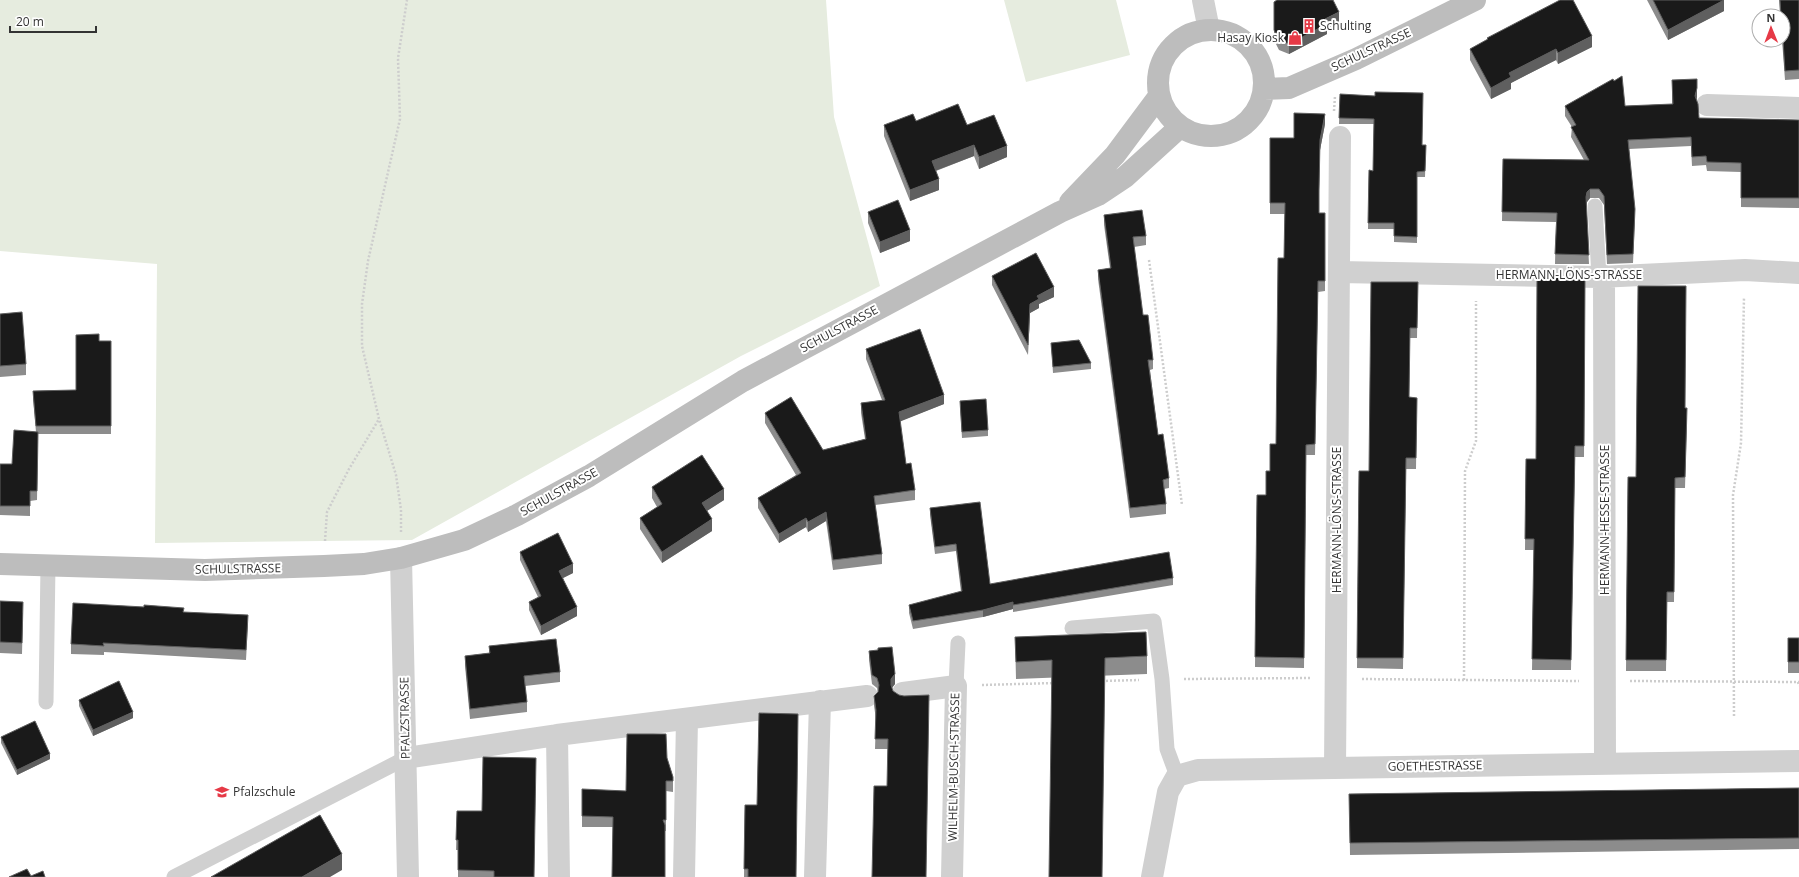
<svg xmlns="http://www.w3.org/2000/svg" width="1799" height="877" font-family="'Open Sans',sans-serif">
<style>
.green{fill:#e6ecdf}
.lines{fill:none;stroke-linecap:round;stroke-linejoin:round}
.path{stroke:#cdcdcd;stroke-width:2.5;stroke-dasharray:2 2;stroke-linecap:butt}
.lane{stroke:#d0d0d0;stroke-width:15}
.street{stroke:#d0d0d0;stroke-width:22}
.secondary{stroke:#bdbdbd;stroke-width:22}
.wall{fill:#8c8c8c}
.shaded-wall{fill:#5f5f5f}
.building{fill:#1a1a1a;stroke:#5f5f5f}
.labels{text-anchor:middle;stroke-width:4;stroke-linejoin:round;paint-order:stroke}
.poi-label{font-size:12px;fill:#333;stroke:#fff;text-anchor:start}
.street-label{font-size:12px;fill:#333;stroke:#fff}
</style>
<rect width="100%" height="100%" fill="#fff"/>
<path class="green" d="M 0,0 L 826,0 L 834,117 L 880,286 L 741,356 L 412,540 L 155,543 L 157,264 L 0,251 Z
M 1004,0 L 1116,0 L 1130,55 L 1026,82 Z"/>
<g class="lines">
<path class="path" d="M 1334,111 L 1335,96
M 1149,260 L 1182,505
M 401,532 L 401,510 L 396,475 L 379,419 L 362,346 L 362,304 L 368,261 L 400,119 L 398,58 L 407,0
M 325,541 L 327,512 L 349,469 L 379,419
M 1184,679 L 1311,678
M 1362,679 L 1579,681
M 1464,680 L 1465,471 L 1476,441 L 1476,301
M 1102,681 L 1139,680
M 1630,681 L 1799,682
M 1798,682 L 1799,686
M 982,685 L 1055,683
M 1734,716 L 1733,495 L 1741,443 L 1744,297"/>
<path class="lane" d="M 1595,206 L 1599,277
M 1072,628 L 1154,621 L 1162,679 L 1167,749 L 1177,776
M 956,686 L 958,643
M 46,702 L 48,565
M 174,877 L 406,758"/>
<path class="street" d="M 1203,0 L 1209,30
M 1707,105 L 1799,108
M 1339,272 L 1599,277 L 1745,270 L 1799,273
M 1604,276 L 1605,764
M 401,558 L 408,877
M 903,693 L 956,686 L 952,877
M 557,735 L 559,877
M 406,758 L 557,735 L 867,696
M 1335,768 L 1340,137
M 684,877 L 687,719
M 815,877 L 820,701
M 1152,877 L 1168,792 L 1177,776 L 1198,770 L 1799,761"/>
<path class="secondary" d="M1158 83a53 53 0 1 1 106 0a53 53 0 1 1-106 0Z
M 1264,89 L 1289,88 L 1356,59 L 1475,0
M 1070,202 L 1115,155 L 1159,96
M 0,564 L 205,570 L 324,566 L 364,564 L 401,558 L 464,540 L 517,515 L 589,476 L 743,381 L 1060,212 L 1098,195 L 1125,177 L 1180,127"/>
</g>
<path class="wall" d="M 1647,0 L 1724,0 L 1724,11 L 1668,40 Z
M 1779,0 L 1799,0 L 1799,79 L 1785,80 L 1782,40 L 1783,40 L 1783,16 L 1780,16 Z
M 1274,2 L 1339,22 L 1327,28 L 1327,34 L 1289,54 L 1279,50 L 1274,40 Z
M 1487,38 L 1592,47 L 1558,64 L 1556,60 L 1511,83 L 1511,89 L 1491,99 L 1470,60 L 1470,49 L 1487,40 Z
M 1672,80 L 1697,97 L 1696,100 L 1699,118 L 1799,120 L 1799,208 L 1741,207 L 1741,172 L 1707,171 L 1706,165 L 1692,166 L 1691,146 L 1629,149 L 1635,218 L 1633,263 L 1607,264 L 1604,205 L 1599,198 L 1590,198 L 1587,202 L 1586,205 L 1589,264 L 1555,264 L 1556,222 L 1502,221 L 1503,159 L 1584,160 L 1571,137 L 1572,127 L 1565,116 L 1565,106 L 1625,106 L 1672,104 Z
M 1340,94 L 1422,145 L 1426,145 L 1425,177 L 1417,177 L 1417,243 L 1394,242 L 1394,229 L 1368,229 L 1369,170 L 1373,171 L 1374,124 L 1339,124 Z
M 916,121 L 967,125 L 1007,157 L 979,169 L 974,156 L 936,171 L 939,190 L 910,201 L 884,136 L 884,125 Z
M 1325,124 L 1320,150 L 1319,194 L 1319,213 L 1325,213 L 1325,291 L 1318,292 L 1315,455 L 1306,455 L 1304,668 L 1255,667 L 1257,495 L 1266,495 L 1276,444 L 1284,258 L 1285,214 L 1270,214 L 1270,138 L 1294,138 Z
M 868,212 L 910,241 L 880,253 L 868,223 Z
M 1104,215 L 1146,236 L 1146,245 L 1134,247 L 1143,315 L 1153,360 L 1153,369 L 1150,370 L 1158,435 L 1169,478 L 1169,488 L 1164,489 L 1166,504 L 1166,514 L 1130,518 L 1098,279 L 1098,270 L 1110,268 L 1104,225 Z
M 992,276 L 1054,297 L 1039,304 L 1039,308 L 1030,313 L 1028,355 L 992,285 Z
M 1585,278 L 1584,457 L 1575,457 L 1571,670 L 1532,670 L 1534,550 L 1525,550 L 1526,459 L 1536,459 Z
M 1418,282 L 1417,338 L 1410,338 L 1409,397 L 1417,398 L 1416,469 L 1406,469 L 1403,669 L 1357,668 L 1359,471 L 1369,471 Z
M 0,314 L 26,364 L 26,375 L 0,377 Z
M 99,341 L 111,341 L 111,434 L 38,434 L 37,500 L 30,501 L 30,516 L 0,515 L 0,464 L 12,464 L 36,432 L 33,399 L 33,391 L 76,390 Z
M 1051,343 L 1091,363 L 1091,369 L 1053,373 Z
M 866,349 L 944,404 L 900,421 L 906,464 L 915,490 L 915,500 L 875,505 L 882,554 L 882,564 L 833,570 L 826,521 L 808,532 L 806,527 L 779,543 L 758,508 L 758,498 L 796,475 L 765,423 L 765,413 L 823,450 L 865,439 L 861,413 L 861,403 L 882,400 L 866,359 Z
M 960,406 L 988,430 L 988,436 L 962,438 Z
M 1685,408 L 1687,419 L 1685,488 L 1675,488 L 1674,602 L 1667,602 L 1666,671 L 1626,671 L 1628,477 L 1636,477 Z
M 652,487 L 724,500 L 707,511 L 712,531 L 662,563 L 640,529 L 640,518 L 657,507 L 652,498 Z
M 930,508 L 990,584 L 1173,578 L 1173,585 L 1013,612 L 1013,609 L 983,617 L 913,629 L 909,613 L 909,605 L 961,592 L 956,551 L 935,554 L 930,515 Z
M 520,552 L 573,573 L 563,578 L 577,616 L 541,635 L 529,610 L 529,602 L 538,597 L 520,560 Z
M 0,601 L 23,613 L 22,654 L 0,653 Z
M 184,612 L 248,624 L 246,660 L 104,652 L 104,655 L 71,654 L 71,644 Z
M 1015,637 L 1147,656 L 1147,674 L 1016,679 Z
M 1788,638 L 1799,638 L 1799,673 L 1788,673 Z
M 489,646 L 560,672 L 560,682 L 525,686 L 527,702 L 527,712 L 470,719 L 465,666 L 465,656 L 489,653 Z
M 869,651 L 895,684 L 892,688 L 887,786 L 888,749 L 875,749 L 876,719 L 874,706 L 874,696 L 878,692 L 877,688 L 872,684 L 869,660 Z
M 79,700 L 133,718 L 93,736 L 79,706 Z
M 1,737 L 50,759 L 17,775 L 1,743 Z
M 667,758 L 673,777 L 673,792 L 666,791 L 666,831 L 613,827 L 582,827 L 582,816 L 626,791 Z
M 1799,788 L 1799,849 L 1350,855 L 1349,794 Z
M 745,805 L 796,877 L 744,877 Z
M 457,811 L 534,877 L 458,877 L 458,850 L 456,850 Z"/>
<path class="shaded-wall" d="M 1724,0 L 1724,11 L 1668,40 L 1668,30 Z
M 1339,12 L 1339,22 L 1327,28 L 1327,34 L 1289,54 L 1289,44 L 1325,19 Z
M 1592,36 L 1592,47 L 1558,64 L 1558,53 Z
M 1556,49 L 1556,60 L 1511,83 L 1511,89 L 1491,99 L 1491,88 L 1509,73 Z
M 1697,88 L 1697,97 L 1695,105 L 1695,96 Z
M 1325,114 L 1325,124 L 1320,150 L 1320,140 Z
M 974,145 L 974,156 L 932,172 L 932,161 Z
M 1007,146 L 1007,157 L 979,169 L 979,157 Z
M 939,179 L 939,190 L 910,201 L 910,190 Z
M 1590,189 L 1590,198 L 1587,202 L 1586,207 L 1586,197 L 1587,192 Z
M 910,230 L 910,241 L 880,253 L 880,242 Z
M 1054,287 L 1054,297 L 1039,304 L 1039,308 L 1030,313 L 1028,355 L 1030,304 L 1037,296 Z
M 944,395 L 944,404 L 899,422 L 899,412 Z
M 724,489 L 724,500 L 702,514 L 702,503 Z
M 826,512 L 826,521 L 808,532 L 808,522 Z
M 806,518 L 806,527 L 779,543 L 779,534 Z
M 712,519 L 712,531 L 662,563 L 662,552 Z
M 573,564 L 573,573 L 559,580 L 559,571 Z
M 1013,602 L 1013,609 L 983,617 L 983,610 Z
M 577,607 L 577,616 L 541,635 L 541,626 Z
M 895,674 L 895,684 L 891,689 L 891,679 Z
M 133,712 L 133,718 L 93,736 L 93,730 Z
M 50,754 L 50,759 L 17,775 L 17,770 Z
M 342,854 L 342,870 L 330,877 L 302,877 Z"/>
<path class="building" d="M 1277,0 L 1333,0 L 1339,12 L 1325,19 L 1327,24 L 1289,44 L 1279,40 L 1274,30 L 1274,2 Z
M 1560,0 L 1573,0 L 1592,36 L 1558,53 L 1556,49 L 1509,73 L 1511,77 L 1491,88 L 1470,49 L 1488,39 L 1487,38 Z
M 1653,0 L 1724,0 L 1668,30 Z
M 1780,0 L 1799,0 L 1799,70 L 1785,71 L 1783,40 L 1783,16 L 1781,16 Z
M 1622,76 L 1625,106 L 1673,104 L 1672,80 L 1697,79 L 1697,88 L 1695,96 L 1698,104 L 1699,118 L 1799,120 L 1799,198 L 1741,198 L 1741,163 L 1707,162 L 1706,156 L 1692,157 L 1691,137 L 1628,140 L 1635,209 L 1633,254 L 1607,255 L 1604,196 L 1599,189 L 1590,189 L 1587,192 L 1586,197 L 1589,255 L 1555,254 L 1557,213 L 1502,212 L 1503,159 L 1589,160 L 1571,127 L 1576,125 L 1565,106 L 1613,79 L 1614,81 Z
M 1375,92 L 1423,93 L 1422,145 L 1426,145 L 1425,171 L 1417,172 L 1417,237 L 1394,236 L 1394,223 L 1368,223 L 1369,170 L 1373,171 L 1374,119 L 1339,118 L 1340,94 L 1375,96 Z
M 958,104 L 967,125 L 994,115 L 1007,146 L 979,157 L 974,145 L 932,161 L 939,179 L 910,190 L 884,125 L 913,114 L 916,121 Z
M 1294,113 L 1325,114 L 1320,140 L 1319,190 L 1319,213 L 1325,213 L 1325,281 L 1318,281 L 1315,444 L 1306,445 L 1304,658 L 1255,657 L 1257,495 L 1266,495 L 1266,471 L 1270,471 L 1270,444 L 1276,444 L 1278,258 L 1284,258 L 1285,203 L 1270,203 L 1270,138 L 1294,138 Z
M 898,200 L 910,230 L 880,242 L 868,212 Z
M 1142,210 L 1146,236 L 1133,237 L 1143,315 L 1148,315 L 1153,360 L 1148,360 L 1158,435 L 1163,434 L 1169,478 L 1163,480 L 1166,504 L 1130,508 L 1098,270 L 1111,268 L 1104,215 Z
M 1036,253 L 1054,287 L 1037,296 L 1039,299 L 1030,304 L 1028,345 L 992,276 Z
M 1537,277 L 1585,278 L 1584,446 L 1575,446 L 1571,660 L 1532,659 L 1534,539 L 1525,539 L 1526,459 L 1536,459 Z
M 1371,282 L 1418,282 L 1417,328 L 1410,328 L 1409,397 L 1417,398 L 1416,458 L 1406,458 L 1403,658 L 1357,658 L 1359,471 L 1369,471 Z
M 1638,286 L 1686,286 L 1685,408 L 1687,408 L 1685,477 L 1675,478 L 1674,592 L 1667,592 L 1666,660 L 1626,660 L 1628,477 L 1636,477 Z
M 22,312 L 26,364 L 0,366 L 0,314 Z
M 920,329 L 944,395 L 899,412 L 906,464 L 911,463 L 915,490 L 874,496 L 882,554 L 833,560 L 826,512 L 808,522 L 806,518 L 779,534 L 758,498 L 801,473 L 765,413 L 791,397 L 823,450 L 866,439 L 861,403 L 885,400 L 866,349 Z
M 99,334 L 99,341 L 111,341 L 111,426 L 36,426 L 33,391 L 76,390 L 76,335 Z
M 1079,340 L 1091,363 L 1053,367 L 1051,343 Z
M 986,399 L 988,430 L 962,432 L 960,401 Z
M 14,430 L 38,432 L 37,491 L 30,491 L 30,506 L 0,506 L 0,464 L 12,464 Z
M 702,455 L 724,489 L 702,503 L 712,519 L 662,552 L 640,518 L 662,504 L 652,487 Z
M 980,502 L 990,584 L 1169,552 L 1173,578 L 1013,605 L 1013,602 L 983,610 L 913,621 L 909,605 L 962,591 L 956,544 L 935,547 L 930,508 Z
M 558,533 L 573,564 L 559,571 L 577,607 L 541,626 L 529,602 L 541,596 L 520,552 Z
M 0,601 L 23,602 L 22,643 L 0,642 Z
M 73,603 L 144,607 L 144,605 L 184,608 L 183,612 L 248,615 L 246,650 L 103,643 L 104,646 L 71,644 Z
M 1146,632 L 1147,656 L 1105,658 L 1102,877 L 1049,877 L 1052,660 L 1016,662 L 1015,637 Z
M 1788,638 L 1799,638 L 1799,662 L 1788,662 Z
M 556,639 L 560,672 L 524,676 L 527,702 L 470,709 L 465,656 L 490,653 L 489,646 Z
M 892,647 L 895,674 L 891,679 L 891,685 L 893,691 L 899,695 L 904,696 L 929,695 L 926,877 L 872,877 L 874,786 L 887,786 L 888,739 L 875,739 L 876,710 L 874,696 L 878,692 L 879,685 L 877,678 L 872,675 L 869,651 L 878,650 L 878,648 Z
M 119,681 L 133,712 L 93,730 L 79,700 Z
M 759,713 L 798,714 L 796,877 L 748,877 L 748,869 L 744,869 L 745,805 L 757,805 Z
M 35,721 L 50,754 L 17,770 L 1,737 Z
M 627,734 L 666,734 L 667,758 L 673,777 L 673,781 L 666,781 L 666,820 L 663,820 L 665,825 L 665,877 L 612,877 L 613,817 L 582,816 L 582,789 L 626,791 Z
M 483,757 L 536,758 L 534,877 L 494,877 L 494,871 L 458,870 L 458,840 L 456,840 L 457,811 L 482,811 Z
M 1799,788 L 1799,838 L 1350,843 L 1349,794 Z
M 320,815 L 342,854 L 302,877 L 211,877 Z
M 27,869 L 31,876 L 43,871 L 45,877 L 9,877 Z"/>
<defs>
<symbol id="building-bare" viewBox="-9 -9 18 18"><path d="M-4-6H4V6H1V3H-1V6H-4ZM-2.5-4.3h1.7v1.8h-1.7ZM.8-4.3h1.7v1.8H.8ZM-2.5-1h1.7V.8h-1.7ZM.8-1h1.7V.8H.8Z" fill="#e63946" stroke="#fff" stroke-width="2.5" paint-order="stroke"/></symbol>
<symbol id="shop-bare" viewBox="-9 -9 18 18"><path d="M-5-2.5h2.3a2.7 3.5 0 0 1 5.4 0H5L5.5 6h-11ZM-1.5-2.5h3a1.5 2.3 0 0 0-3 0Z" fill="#e63946" stroke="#fff" stroke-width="2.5" paint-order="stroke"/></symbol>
<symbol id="school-bare" viewBox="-9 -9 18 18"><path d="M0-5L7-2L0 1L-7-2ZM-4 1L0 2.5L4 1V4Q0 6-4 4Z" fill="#e63946" stroke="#fff" stroke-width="2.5" paint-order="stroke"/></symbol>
</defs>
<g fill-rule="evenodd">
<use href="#building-bare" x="1299" y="16" width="20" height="20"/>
<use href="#shop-bare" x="1285" y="28" width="20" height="20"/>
<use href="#school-bare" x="212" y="782" width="20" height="20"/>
</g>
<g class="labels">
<g class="poi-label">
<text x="1320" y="30">Schulting</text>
<text x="1284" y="42" text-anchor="end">Hasay Kiosk</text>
<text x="233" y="796">Pfalzschule</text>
</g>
<g class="street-label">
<text transform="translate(1371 50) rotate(-25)" y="4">SCHULSTRASSE</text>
<text x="1569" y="279">HERMANN-LÖNS-STRASSE</text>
<text transform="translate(839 329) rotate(-28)" y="4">SCHULSTRASSE</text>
<text transform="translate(559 492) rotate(-29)" y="4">SCHULSTRASSE</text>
<text transform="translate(1337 520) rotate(-90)" y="4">HERMANN-LÖNS-STRASSE</text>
<text transform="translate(1605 520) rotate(-90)" y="4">HERMANN-HESSE-STRASSE</text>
<text transform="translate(238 569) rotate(-1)" y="4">SCHULSTRASSE</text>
<text transform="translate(405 718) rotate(-91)" y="4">PFALZSTRASSE</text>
<text transform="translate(1435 766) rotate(-1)" y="4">GOETHESTRASSE</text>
<text transform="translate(954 767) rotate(-89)" y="4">WILHELM-BUSCH-STRASSE</text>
</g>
</g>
<g transform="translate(1771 28) rotate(359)"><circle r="19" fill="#ffffff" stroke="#adadad"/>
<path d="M0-3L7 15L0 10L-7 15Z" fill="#e63946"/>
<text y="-6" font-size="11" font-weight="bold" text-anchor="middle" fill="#333333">N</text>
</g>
<path d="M10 26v6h86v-6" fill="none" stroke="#333333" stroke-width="2"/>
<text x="16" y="26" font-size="12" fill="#333333" stroke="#ffffff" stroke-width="3" paint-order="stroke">20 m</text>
</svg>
